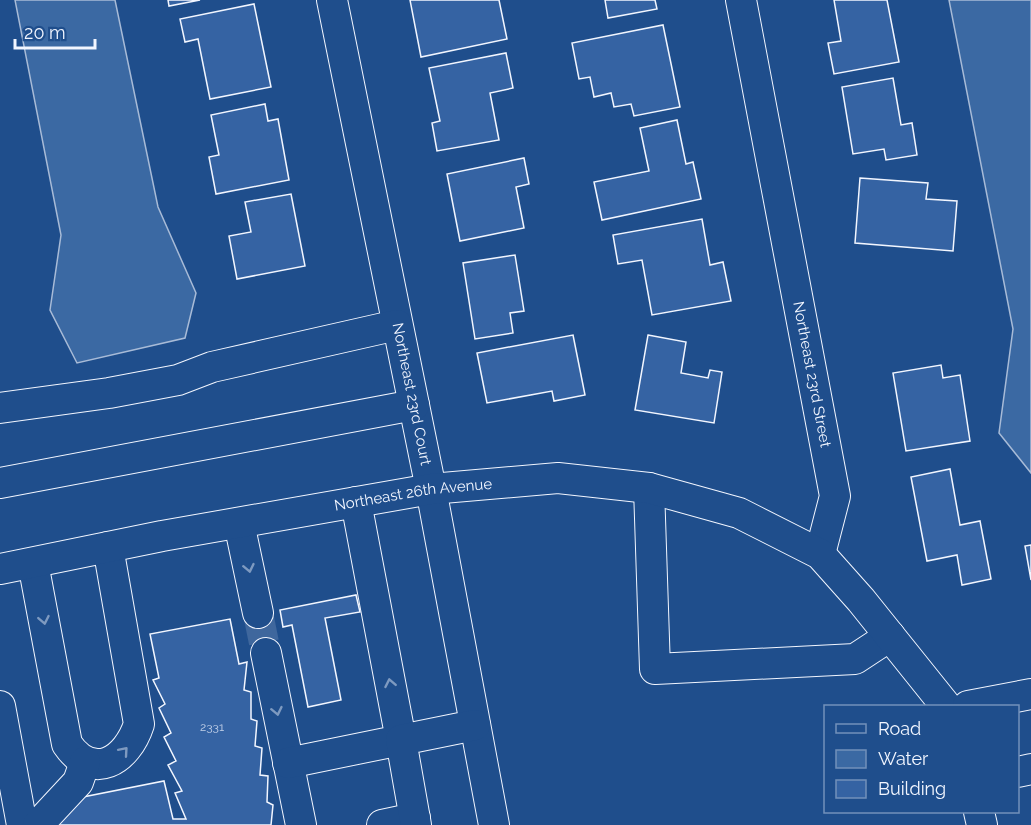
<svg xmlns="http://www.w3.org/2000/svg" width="1031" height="825" font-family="Raleway,sans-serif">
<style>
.water{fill:#3b69a3;stroke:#a8bbd7;stroke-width:1.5}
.building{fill:#3563a3;stroke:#f2f6ff;stroke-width:1.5}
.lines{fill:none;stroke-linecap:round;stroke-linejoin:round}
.minor-tunnel{stroke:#3f679d;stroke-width:30;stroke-dasharray:30 15;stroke-linecap:butt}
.minor-casing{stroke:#f2f6ff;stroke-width:32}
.minor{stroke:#1f4e8c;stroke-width:30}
.oneway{stroke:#7e9ac0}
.labels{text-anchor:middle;stroke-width:4.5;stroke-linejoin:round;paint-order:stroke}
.number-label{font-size:12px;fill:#c3d1e8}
.street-label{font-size:15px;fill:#f2f6ff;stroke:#1f4e8c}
</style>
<rect width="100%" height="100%" fill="#1f4e8c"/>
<path class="water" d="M 15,0 L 115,0 L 158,207 L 196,293 L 185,338 L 77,363 L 50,310 L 61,235 Z
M 949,0 L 1031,0 L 1031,473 L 999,433 L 1013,329 Z"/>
<path class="building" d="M 168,0 L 200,0 L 169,6 Z
M 410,0 L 499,0 L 507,39 L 421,57 Z
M 605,0 L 655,0 L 657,9 L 608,18 Z
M 834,0 L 887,0 L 899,62 L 834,74 L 828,43 L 841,41 Z
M 254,4 L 271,87 L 210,99 L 198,39 L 185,42 L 180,19 Z
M 663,25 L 680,107 L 634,116 L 631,104 L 614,107 L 611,93 L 594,97 L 590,77 L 579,79 L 572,43 Z
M 506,53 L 513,88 L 490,93 L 499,140 L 437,151 L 432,123 L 440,121 L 429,68 Z
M 893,78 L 901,125 L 912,123 L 917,155 L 886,160 L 884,149 L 853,154 L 842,87 Z
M 265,104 L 268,121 L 278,119 L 289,180 L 216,194 L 209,157 L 219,155 L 211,115 Z
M 677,120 L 686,164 L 693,162 L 701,199 L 602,220 L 594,182 L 649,171 L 640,128 Z
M 524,158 L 529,184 L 516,187 L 524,228 L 460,241 L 447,174 Z
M 860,178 L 928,183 L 926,199 L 957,201 L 953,251 L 855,243 Z
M 291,194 L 305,266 L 237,279 L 229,236 L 251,232 L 245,202 Z
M 702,219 L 710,265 L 723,262 L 731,301 L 652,315 L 642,260 L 618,264 L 613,235 Z
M 515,255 L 524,311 L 510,313 L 513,333 L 475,339 L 463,263 Z
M 573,335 L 585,395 L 554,401 L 552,391 L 487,403 L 477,353 Z
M 648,335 L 686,342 L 681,373 L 708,378 L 710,370 L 722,372 L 714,423 L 635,410 Z
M 941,365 L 943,378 L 960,375 L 970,441 L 906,451 L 893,373 Z
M 950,469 L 960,525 L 980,521 L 991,579 L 962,585 L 957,555 L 927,561 L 911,477 Z
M 1031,545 L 1031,580 L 1025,546 Z
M 356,595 L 360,612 L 325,618 L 341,700 L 308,707 L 292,625 L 283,627 L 280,610 Z
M 230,619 L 239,664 L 247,662 L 244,690 L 251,692 L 251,719 L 257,721 L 255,746 L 262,748 L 260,775 L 268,776 L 267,802 L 273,805 L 271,825 L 56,825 L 83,797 L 164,781 L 173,819 L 186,819 L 175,793 L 182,791 L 168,765 L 176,761 L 164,737 L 171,733 L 159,708 L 165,704 L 153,680 L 159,678 L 150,634 Z"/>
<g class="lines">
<path class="minor-tunnel" d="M 258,613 L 266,653"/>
<defs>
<g id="minor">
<path id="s1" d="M 332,0 L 431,489 L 494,825"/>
<path id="s2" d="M 741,0 L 835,496 L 820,554"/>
<path d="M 0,408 L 109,393 L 178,380 L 212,367 L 397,325"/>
<path d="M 0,483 L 414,405"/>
<path d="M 649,488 L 655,669 L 855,659 L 890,636"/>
<path d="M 239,523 L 258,613"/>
<path d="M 33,563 L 67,744 C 93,782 127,761 139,724 L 108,547"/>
<path id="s3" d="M 0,569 L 162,536 L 431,489 L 558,478 L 649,488 L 739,513 L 820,554 L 861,600 L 946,706"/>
<path d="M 266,653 L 301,825"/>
<path d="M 0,706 L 22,825"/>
<path d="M 968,706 L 1031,694"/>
<path d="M 288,763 L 401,740 L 356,502"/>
<path d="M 1018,772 L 1031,769"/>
<path d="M 979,812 L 982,825"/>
<path d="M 38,825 L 78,782 L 85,762"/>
<path d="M 382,825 L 415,818"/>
<path d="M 416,825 L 401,740 L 475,725"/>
</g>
</defs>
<use href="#minor" class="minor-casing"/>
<use href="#minor" class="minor"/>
</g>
<defs><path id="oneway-chevron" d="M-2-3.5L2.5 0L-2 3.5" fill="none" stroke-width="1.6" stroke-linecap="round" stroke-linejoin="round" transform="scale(1.5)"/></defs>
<g class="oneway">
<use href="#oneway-chevron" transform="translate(249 568) rotate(78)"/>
<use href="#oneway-chevron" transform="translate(44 620) rotate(79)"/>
<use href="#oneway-chevron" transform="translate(390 683) rotate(-101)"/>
<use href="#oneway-chevron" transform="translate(277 711) rotate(78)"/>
<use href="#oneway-chevron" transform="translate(124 751) rotate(-49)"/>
</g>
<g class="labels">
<g class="number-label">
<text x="212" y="731">2331</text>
</g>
<g class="street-label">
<text dy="5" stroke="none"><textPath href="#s2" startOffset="381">Northeast 23rd Street</textPath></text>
<text dy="5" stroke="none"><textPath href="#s1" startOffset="402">Northeast 23rd Court</textPath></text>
<text dy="5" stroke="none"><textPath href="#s3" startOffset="420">Northeast 26th Avenue</textPath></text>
</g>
</g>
<rect x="824" y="705" width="195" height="108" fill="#1f4e8c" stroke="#7391ba" stroke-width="1.5"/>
<rect x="836" y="724" width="30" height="9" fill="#1f4e8c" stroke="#7391ba" stroke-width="1.5"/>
<text x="878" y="735" font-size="18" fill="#f2f6ff">Road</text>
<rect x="836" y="750" width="30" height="18" fill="#3b69a3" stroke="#7391ba" stroke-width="1.5"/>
<text x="878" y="765" font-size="18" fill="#f2f6ff">Water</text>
<rect x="836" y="780" width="30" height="18" fill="#3563a3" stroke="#7391ba" stroke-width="1.5"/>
<text x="878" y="795" font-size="18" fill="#f2f6ff">Building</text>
<path d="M15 39v9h80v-9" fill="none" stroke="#f2f6ff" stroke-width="3"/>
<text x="24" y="39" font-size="18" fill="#f2f6ff" stroke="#1f4e8c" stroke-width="4.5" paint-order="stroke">20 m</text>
</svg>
